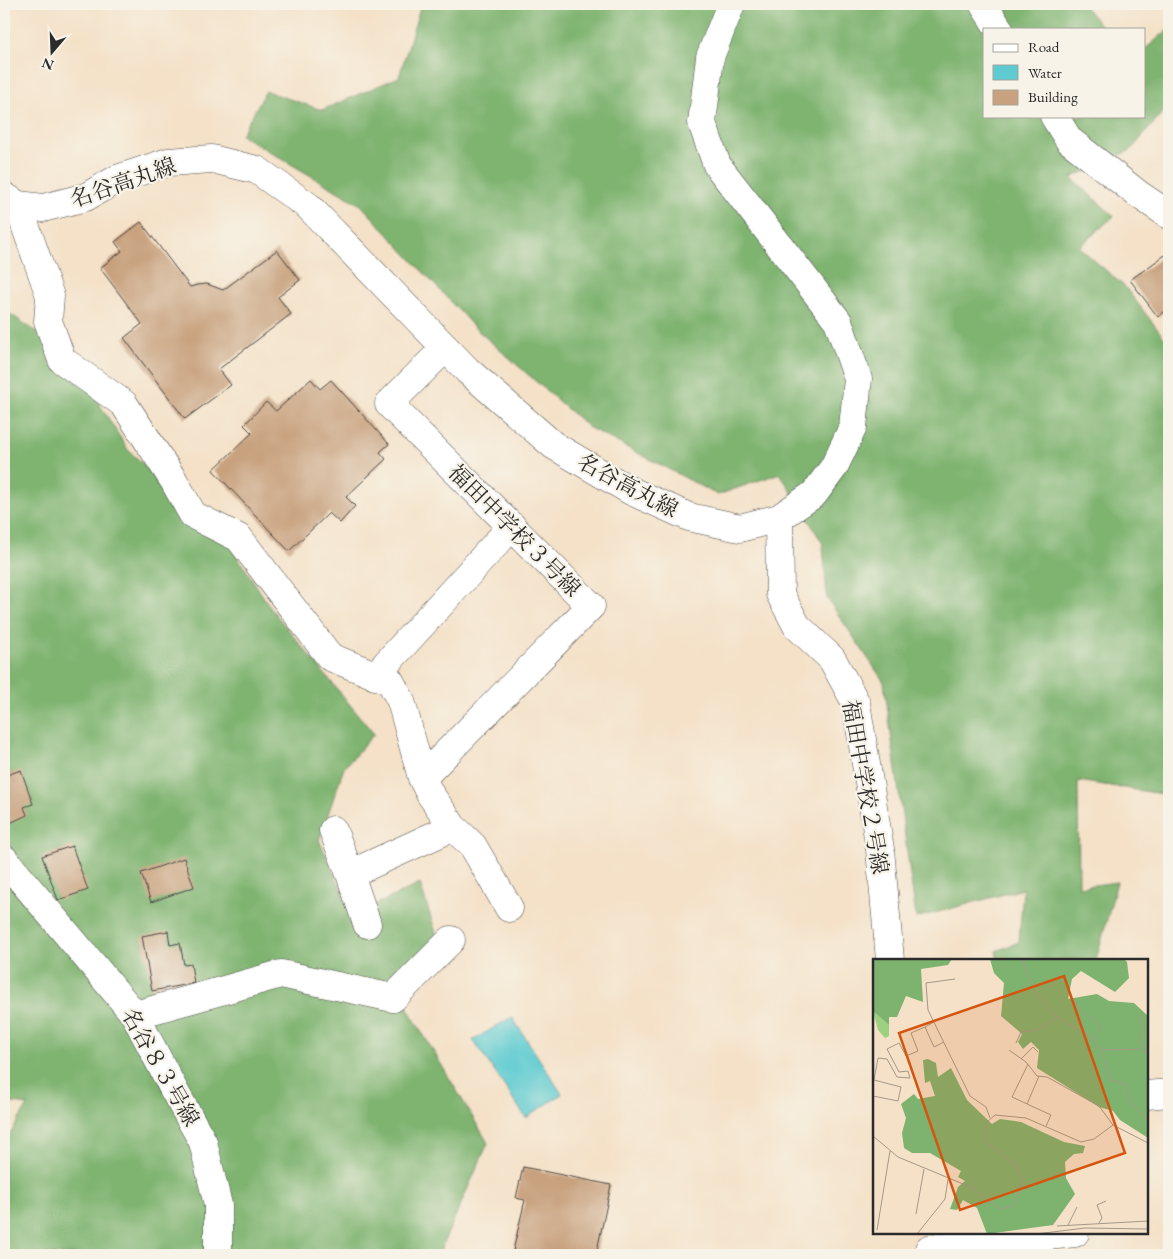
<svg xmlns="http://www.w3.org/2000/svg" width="1173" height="1259" font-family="'EB Garamond','Noto Serif JP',serif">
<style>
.forest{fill:#7eb36f;stroke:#546f4d}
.water{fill:#5dcbd0;stroke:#447b7e}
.building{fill:#c8a17e}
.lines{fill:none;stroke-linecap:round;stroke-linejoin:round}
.minor-casing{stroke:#494642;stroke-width:29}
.tertiary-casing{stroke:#494642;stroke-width:29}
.minor{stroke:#fff;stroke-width:28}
.tertiary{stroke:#fff;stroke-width:28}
.labels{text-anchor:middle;stroke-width:4.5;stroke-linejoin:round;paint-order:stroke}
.street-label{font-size:22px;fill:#2b2b2b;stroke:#f7f3e8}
.inset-road{fill:none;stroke:#a49889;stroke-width:1}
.view{fill:#d5540f;fill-opacity:0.15;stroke:#d5540f;stroke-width:2.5}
.inset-edge{fill:none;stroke:#2b2b2b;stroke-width:2.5}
</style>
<rect width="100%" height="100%" fill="#f7f3e8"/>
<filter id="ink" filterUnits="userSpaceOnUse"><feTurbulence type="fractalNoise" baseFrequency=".02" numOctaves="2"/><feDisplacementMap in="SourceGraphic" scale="10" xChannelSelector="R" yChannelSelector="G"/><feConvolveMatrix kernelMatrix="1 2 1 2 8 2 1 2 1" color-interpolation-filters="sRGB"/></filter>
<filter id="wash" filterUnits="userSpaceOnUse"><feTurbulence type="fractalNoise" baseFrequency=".0096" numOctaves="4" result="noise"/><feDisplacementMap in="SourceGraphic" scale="20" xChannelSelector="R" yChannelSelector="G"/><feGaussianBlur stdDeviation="1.12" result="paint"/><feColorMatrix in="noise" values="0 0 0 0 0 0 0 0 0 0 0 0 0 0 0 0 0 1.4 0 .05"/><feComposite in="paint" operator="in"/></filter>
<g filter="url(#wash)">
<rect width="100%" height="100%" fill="#f4e1c7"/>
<path class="forest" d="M 421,4 L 1082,4 L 1104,29 L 984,29 L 984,116 L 1144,116 L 1144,50 L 1169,29 L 1169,105 L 1131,150 L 1071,178 L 1114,216 L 1079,247 L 1125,287 L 1169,344 L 1169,795 L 1078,781 L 1079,887 L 1117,882 L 1096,960 L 998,960 L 996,951 L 1019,942 L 1023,889 L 916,918 L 884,682 L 827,598 L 823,544 L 780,473 L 718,495 L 588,427 L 475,328 L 361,205 L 241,135 L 266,91 L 322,110 L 399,77 Z
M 4,310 L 67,352 L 128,450 L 228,542 L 272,610 L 374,734 L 344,768 L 319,840 L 353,915 L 420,884 L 438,939 L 392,982 L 488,1143 L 438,1255 L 4,1255 L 4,1144 L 28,1105 L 4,1102 Z"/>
<path class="water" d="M 512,1017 L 562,1094 L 526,1118 L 473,1040 Z"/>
<g id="blocks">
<path class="building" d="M 141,222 L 190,287 L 197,285 L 207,284 L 223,290 L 277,250 L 300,280 L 278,297 L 291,314 L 219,369 L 231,385 L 185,419 L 124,338 L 142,324 L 100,268 L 122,251 L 115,242 Z
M 1165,255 L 1169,261 L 1169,308 L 1158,317 L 1130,280 Z
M 311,379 L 320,389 L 331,380 L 389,444 L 380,452 L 386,459 L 346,497 L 355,506 L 340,523 L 329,513 L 289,551 L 213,470 L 252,433 L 244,425 L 266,402 L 276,411 Z
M 21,770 L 33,804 L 24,807 L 27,815 L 4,826 L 4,791 L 9,788 L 4,776 Z
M 72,846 L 88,890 L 58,900 L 42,856 Z
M 184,858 L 194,887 L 151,902 L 141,873 Z
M 168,931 L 170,945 L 180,943 L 184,965 L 191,964 L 194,983 L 152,991 L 142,936 Z
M 523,1167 L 611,1185 L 596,1255 L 512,1255 L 525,1200 L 516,1198 Z"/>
</g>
</g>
<g filter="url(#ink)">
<use href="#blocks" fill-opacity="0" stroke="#494642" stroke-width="1"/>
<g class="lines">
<defs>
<path id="minor" d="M 18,205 L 50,296 L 48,321 L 62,360 L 124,404 L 174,481 L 193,515 L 239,538 L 330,657 L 390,681 L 401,701 L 422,778 L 430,794 L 453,827 L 473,846 L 509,908
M 779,518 L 780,594 L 797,626 L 832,659 L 856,703 L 880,849 L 890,960
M 375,676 L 512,526
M 422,778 L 591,606 L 389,404 L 445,348
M 333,830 L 350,874 L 453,827
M 4,859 L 135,1015 L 175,1092 L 203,1142 L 218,1205 L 218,1255
M 350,874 L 367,924
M 135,1015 L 281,974 L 393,998 L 451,940
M 1147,1095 L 1169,1093
M 993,1242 L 1075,1233
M 929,1249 L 993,1242 L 992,1233"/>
<path id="tertiary" d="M 983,4 L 999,29
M 1054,116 L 1069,140 L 1138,194 L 1169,215
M 4,196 L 18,205 L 43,208 L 86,197 L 117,179 L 168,162 L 212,159 L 257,170 L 308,206 L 468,371 L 553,445 L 631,491 L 689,517 L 740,528 L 779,518 L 814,494 L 834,467 L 853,427 L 858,379 L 838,321 L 717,165 L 702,123 L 710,57 L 731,4"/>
</defs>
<use href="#minor" class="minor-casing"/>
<use href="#tertiary" class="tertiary-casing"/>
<use href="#minor" class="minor"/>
<use href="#tertiary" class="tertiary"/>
</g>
</g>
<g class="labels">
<g class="street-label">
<text transform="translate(123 182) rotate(-19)" y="8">名谷高丸線</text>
<text transform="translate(628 485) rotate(28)" y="8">名谷高丸線</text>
<text transform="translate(515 530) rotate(45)" y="8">福田中学校３号線</text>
<text transform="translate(866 787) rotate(80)" y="8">福田中学校２号線</text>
<text transform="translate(161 1067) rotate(60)" y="8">名谷８３号線</text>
</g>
</g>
<g transform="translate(873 959)">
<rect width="275" height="275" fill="#f4e1c7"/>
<path d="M 0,52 L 16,66 L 16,77 L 12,79 L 5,71 Z" fill="#9dd181"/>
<path d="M 0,0 L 79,0 L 75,6 L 48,10 L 50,43 L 33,37 L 24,58 L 16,58 L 16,66 L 1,53 ZM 117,0 L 251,0 L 254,3 L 256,19 L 242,33 L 208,12 L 199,20 L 195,40 L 224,35 L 236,42 L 261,44 L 275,57 L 275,179 L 247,161 L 240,152 L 226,148 L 164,109 L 166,91 L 158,83 L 150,90 L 145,83 L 149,75 L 128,57 L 131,24 L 121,14 ZM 55,100 L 63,104 L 65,118 L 78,109 L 94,141 L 119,165 L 127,160 L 148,163 L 191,183 L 212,187 L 210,194 L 201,195 L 192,203 L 193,219 L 202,235 L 180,266 L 114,275 L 104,249 L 90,241 L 84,251 L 77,250 L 85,228 L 92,222 L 85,218 L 88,212 L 57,194 L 39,194 L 31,189 L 29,174 L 33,159 L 28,145 L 41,135 L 45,140 L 62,137 L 57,122 L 52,124 L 50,101 Z" fill="#7eb36f"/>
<path class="inset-road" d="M 149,0 L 163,35 L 184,58 L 216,77 L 228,91 L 266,90 L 275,95M 82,20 L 53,24 L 55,51 L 97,137 L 113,148 L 117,159M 201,41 L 208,52 L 229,68 L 220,82M 266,56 L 269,68 L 267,83 L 272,91M 61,63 L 52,68 L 61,88 L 71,83M 143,84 L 148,73 L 165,71 L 184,58M 136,91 L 153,103 L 164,117 L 174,118 L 226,147 L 240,166M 228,91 L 238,121 L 252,125 L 257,143 L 275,161M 148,100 L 160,88 L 165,93M 155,105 L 139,138 L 178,156 L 173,167M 0,137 L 25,142 L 28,128 L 1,121 L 5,99 L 14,100 L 24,118 L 37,119 L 35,112 L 26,113 L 14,90 L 26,84 L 33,97 L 45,92 L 38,74 L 52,68M 154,145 L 166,117M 0,177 L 25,198 L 95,227 L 128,250 L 141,246 L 149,221 L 143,206 L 113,183 L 113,164 L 122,156 L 153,159 L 208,183 L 221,180 L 240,166 L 275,184M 43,255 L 51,210M 226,264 L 229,259 L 224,246 L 233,242M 195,266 L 204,248M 184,267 L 275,262M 4,271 L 17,192M 44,275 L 72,240 L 75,220M 163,275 L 212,269 L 275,270"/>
<path class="view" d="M 191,17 L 252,194 L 87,251 L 26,74 Z"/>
<rect width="275" height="275" class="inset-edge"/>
</g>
<rect width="1173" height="1259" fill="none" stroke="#f7f3e8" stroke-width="20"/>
<rect x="983" y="28" width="162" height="90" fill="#f7f3e8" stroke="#a5a39c"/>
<rect x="993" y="44" width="25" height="8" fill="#ffffff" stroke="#a5a39c"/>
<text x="1028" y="52" font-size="15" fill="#2b2b2b">Road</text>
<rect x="993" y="65" width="25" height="15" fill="#5dcbd0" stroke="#a5a39c"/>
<text x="1028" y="78" font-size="15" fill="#2b2b2b">Water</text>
<rect x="993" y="90" width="25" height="15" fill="#c8a17e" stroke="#a5a39c"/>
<text x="1028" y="102" font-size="15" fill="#2b2b2b">Building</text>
<g transform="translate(52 52) rotate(199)" stroke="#f7f3e8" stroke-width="4" paint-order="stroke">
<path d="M0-4L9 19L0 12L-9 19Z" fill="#2b2b2b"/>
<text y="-8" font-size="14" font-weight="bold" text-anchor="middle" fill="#2b2b2b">N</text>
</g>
</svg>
